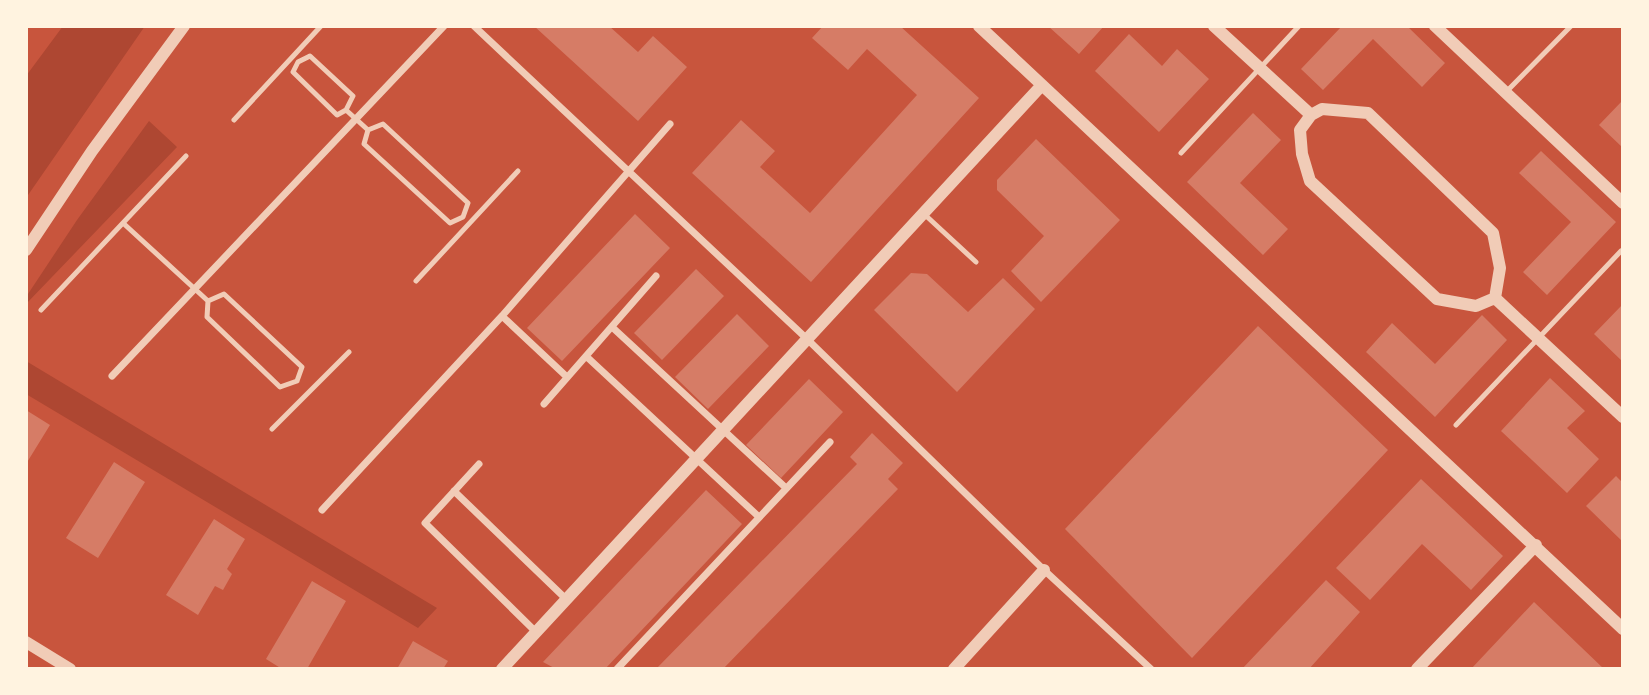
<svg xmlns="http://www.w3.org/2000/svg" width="1649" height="695" font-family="Quicksand,sans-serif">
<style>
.green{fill:#ae4732}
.building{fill:#d67c66}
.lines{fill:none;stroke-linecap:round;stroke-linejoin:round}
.service{stroke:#f1ccb7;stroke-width:5}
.minor{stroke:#f1ccb7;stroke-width:7}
.tertiary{stroke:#f1ccb7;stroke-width:12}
</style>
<rect width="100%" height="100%" fill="#c8553d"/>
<path class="green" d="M 63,26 L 145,26 L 26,198 L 26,76 Z
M 149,121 L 177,147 L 26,304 L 26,297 L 77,220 Z
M 26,361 L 437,608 L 418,628 L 26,394 Z"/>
<path class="building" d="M 534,26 L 609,26 L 638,52 L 653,36 L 687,67 L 638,121 Z
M 823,26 L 900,26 L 979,98 L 811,282 L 692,173 L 741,120 L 775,151 L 760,167 L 810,213 L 917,95 L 867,49 L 848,70 L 812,38 Z
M 1048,26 L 1104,26 L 1079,54 Z
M 1342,26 L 1407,26 L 1445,63 L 1422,87 L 1373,39 L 1323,90 L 1301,69 Z
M 1129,34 L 1162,66 L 1177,49 L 1209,79 L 1159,132 L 1095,71 Z
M 1623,100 L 1623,148 L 1599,125 Z
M 1253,113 L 1281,140 L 1240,183 L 1288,229 L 1263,255 L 1187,182 Z
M 1036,139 L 1120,220 L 1041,302 L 1011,271 L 1044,236 L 997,190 L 997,180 Z
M 1541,151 L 1616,222 L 1547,295 L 1523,272 L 1571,222 L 1519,173 Z
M 635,214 L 670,248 L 562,361 L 527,328 Z
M 696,269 L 724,296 L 662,360 L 634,333 Z
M 911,273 L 927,274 L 968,312 L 1003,278 L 1035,309 L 957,392 L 874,310 Z
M 1623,304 L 1623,362 L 1594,334 Z
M 737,314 L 769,346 L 708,409 L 675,377 Z
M 1482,315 L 1507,340 L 1435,417 L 1366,352 L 1392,323 L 1435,364 Z
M 1258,326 L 1388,450 L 1192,658 L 1065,529 Z
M 1550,378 L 1585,411 L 1567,428 L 1599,459 L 1567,493 L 1501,431 Z
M 809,379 L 843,412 L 781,478 L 746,445 Z
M 26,410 L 50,425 L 26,464 Z
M 872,433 L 903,463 L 888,479 L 898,489 L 723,669 L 656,669 L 857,464 L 850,457 Z
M 114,462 L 145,482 L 98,558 L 66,538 Z
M 1616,476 L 1623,483 L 1623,542 L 1586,506 Z
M 1421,479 L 1503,556 L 1471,590 L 1422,544 L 1370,600 L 1336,568 Z
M 706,490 L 742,524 L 605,669 L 556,669 L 543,662 Z
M 214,519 L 245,539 L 227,569 L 232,574 L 223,590 L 215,586 L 198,615 L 166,595 Z
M 1326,580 L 1360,612 L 1309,669 L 1242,669 Z
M 312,581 L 346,601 L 307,669 L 282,669 L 266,659 Z
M 1534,602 L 1604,669 L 1471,669 Z
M 413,641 L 448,661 L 443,669 L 397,669 Z"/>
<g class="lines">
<path class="service" d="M 310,56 L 353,96 L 346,110 L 337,115 L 293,72 L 298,62 Z
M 1507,91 L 1571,26
M 346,110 L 368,130
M 234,120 L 321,26
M 383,124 L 468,203 L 463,217 L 450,223 L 364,144 L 368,130 Z
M 1181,153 L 1299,26
M 923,213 L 976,262
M 123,223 L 208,301
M 416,281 L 518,171
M 208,301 L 224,294 L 302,367 L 297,381
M 208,301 L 207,317 L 280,387 L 297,381
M 41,310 L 186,156
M 1456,425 L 1621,251
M 272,429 L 349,352"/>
<path class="minor" d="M 474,26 L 806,338 L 1044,570 L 1151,669
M 502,316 L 567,377
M 612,327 L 786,488
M 587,357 L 759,517
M 112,376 L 444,26
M 544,404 L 656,276
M 479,464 L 425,523 L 536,632
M 454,491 L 566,599
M 322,510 L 502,316 L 670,124
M 617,669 L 830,442"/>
<path class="tertiary" d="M 979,26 L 1623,629
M 1214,26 L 1311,115
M 1435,26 L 1623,203
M 1322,109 L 1368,113 L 1493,233 L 1500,268 L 1495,298 L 1476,306 L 1437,299 L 1310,181 L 1302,154 L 1300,130 L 1311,115 Z
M 26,250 L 92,151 L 184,26
M 1495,298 L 1623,417
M 26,642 L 70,669
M 502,669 L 1042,85
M 954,669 L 1044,570
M 1417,669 L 1536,545"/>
</g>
<rect width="1649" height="695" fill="none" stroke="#fff3e0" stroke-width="56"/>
</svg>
